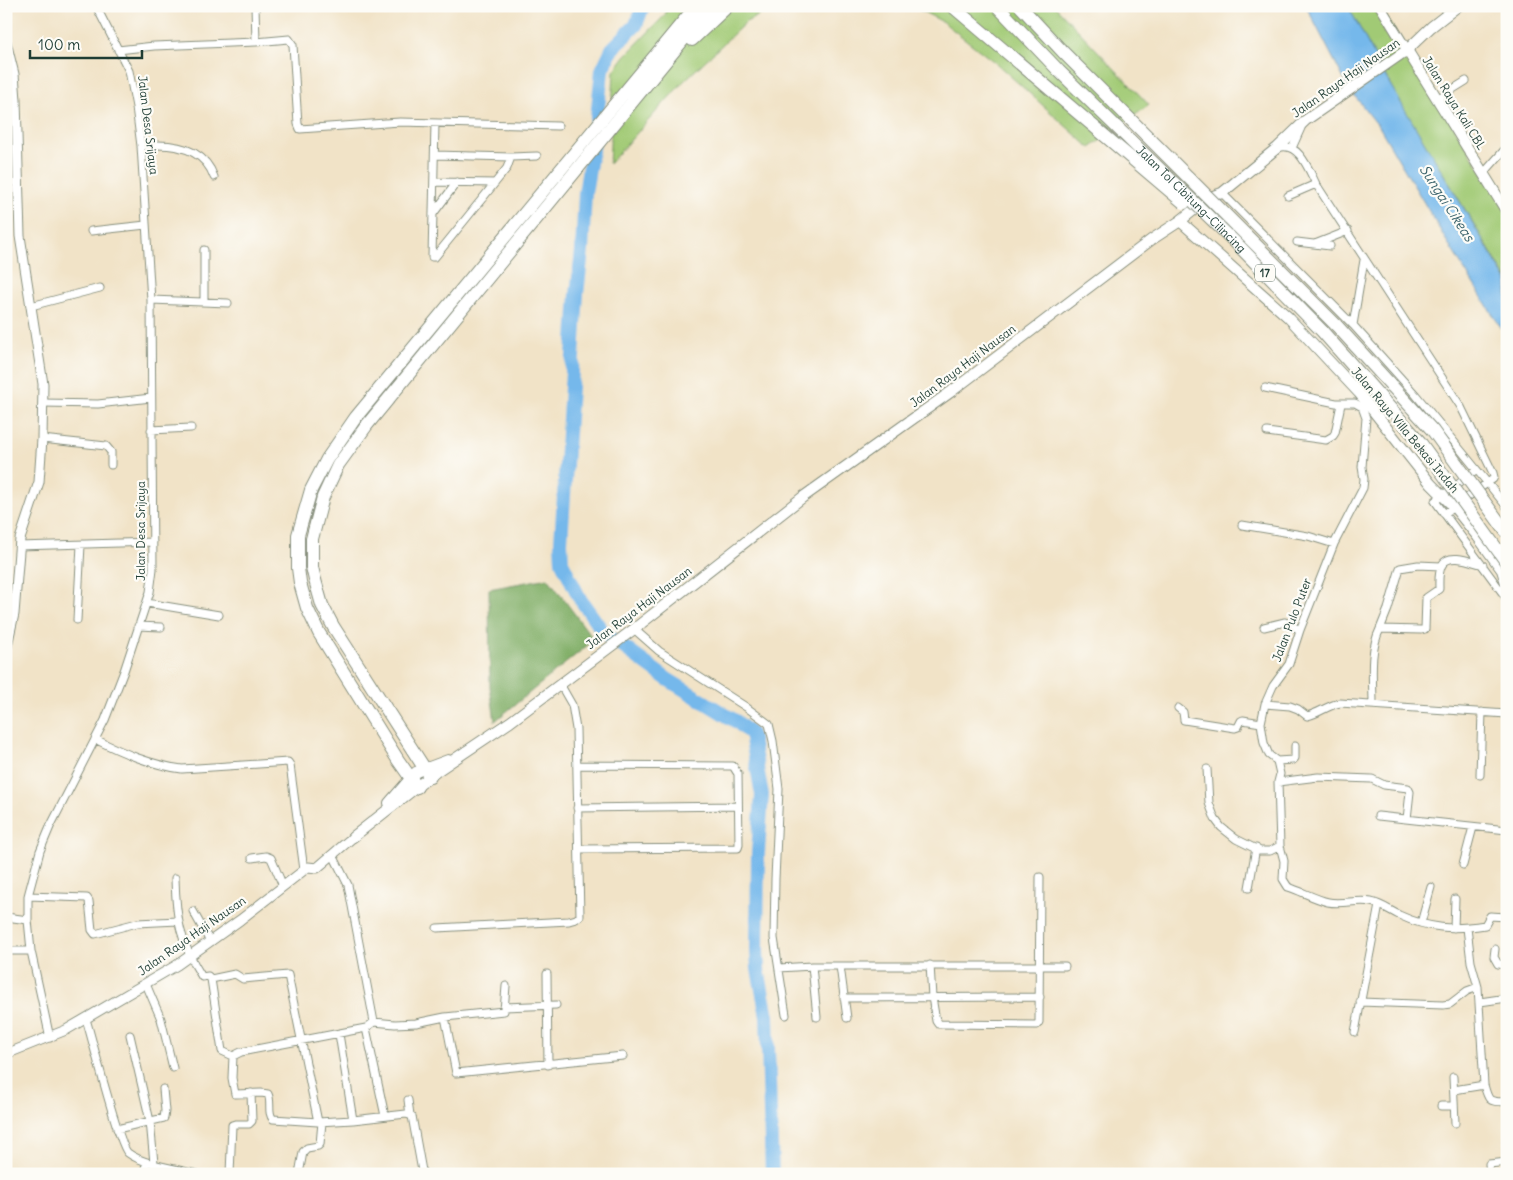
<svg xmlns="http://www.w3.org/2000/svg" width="1513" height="1180" font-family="Delius,sans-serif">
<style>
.green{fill:#a1ca75;stroke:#608454}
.forest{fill:#80ae66;stroke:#50764d}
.water{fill:#75b8eb;stroke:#4a7a90}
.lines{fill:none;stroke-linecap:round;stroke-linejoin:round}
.river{stroke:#75b8eb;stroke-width:14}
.minor-casing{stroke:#88907e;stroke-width:9}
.tertiary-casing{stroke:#88907e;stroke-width:11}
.secondary-casing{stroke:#88907e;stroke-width:12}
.motorway-casing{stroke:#88907e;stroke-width:14}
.minor{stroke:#fff;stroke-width:7}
.tertiary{stroke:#fff;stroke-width:9}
.secondary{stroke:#fff;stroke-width:10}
.motorway{stroke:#fff;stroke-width:12}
.motorway-bridge-casing{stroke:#88907e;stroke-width:14;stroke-linecap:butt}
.motorway-bridge{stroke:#fff;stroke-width:12}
.labels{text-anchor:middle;stroke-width:4.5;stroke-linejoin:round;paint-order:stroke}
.shield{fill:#fdfcf7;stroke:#62766e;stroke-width:1}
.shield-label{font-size:11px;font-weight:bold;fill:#1f3d34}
.street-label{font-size:12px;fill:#1f3d34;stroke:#fdfcf7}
.water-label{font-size:14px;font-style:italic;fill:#39626b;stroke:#fdfcf7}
</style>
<rect width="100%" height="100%" fill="#fdfcf7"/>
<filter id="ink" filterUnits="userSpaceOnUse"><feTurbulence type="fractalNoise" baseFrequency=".02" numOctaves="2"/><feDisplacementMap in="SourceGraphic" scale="10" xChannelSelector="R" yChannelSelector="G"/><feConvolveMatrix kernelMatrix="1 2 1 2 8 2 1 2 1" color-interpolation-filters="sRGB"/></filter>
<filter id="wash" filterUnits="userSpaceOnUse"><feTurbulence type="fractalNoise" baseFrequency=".0096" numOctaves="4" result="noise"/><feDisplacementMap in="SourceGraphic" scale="20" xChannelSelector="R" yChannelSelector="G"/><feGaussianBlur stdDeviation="1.12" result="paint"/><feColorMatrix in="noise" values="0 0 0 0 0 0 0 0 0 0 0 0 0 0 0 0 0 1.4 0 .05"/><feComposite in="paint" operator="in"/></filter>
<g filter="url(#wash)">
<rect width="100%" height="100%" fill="#f1e3c7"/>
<path class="green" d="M 668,6 L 777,6 L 746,22 L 684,81 L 609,164 L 614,71 L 625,56 L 665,15 Z
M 912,6 L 1055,6 L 1149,105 L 1090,148 L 997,64 L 943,22 Z
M 1348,6 L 1379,6 L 1507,212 L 1507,279 L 1396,95 Z"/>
<path class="forest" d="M 548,578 L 594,640 L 495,721 L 490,687 L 489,589 Z"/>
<path class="water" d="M 1306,6 L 1348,6 L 1388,81 L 1507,281 L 1507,337 L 1449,245 L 1380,128 L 1349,89 Z"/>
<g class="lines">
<path class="river" d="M 643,6 L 636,25 L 612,49 L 602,70 L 596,127 L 585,193 L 582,251 L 577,294 L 561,542 L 562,562 L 580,599 L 604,633 L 667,679 L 737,722 L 751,734 L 762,795 L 758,853 L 757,951 L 758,969 L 767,1016 L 772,1174"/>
</g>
</g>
<g filter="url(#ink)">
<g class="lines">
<defs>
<path id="minor" d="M 255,6 L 256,42
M 118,50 L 154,46 L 256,42 L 289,39 L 293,45 L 298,124 L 300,129 L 400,122 L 558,126
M 1437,99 L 1466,81
M 435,123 L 432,257 L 435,257 L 507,168 L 511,157
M 141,146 C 169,143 203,146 214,177
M 1278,148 C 1298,140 1309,170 1316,184 L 1461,407 L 1493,473 L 1494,477 L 1493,479 L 1444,514
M 1292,148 L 1301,128
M 435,155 L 511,157 L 537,156
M 1483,174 L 1507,147
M 435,182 L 495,183
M 1222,193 L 1353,325 L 1416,395 L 1507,507
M 1288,196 L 1316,184
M 433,214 L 457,182
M 91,231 L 146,225
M 1297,242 L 1330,246
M 1315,244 L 1348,231
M 151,300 L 228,303
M 204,302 L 204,250
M 31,306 L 100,288
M 1353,325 L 1364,260
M 1265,388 L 1336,403 L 1355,403 L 1362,407 L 1366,418 L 1362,467 L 1364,479 L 1363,488 L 1334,544 L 1300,630 L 1289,664 L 1273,686 L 1265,704 L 1261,723 L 1264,743 L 1269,755 L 1277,761 L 1280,774 L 1278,782 L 1280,846 L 1284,861 L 1283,879 L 1288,887 C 1301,891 1315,899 1328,902 C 1342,905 1357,899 1371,902 C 1381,904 1389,910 1399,915 C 1429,929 1453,930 1485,925 L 1490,916 L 1507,917
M 43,403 L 98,404 L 151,398
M 151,430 L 191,428
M 1267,432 L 1326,440 L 1333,436 L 1335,433 L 1341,404
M 42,439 L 106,446 L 111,452 L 111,465
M 1477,470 L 1435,501 L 1507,599
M 1242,525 L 1308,536 L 1334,544
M 19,546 L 153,542
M 147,603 L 219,615
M 77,620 L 81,545
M 138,626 L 161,627
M 1264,627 L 1285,622 L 1300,630
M 634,629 L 659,651 L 746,707 L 769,724 L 773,741 L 779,789 L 775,879 L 774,938 L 786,1015
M 1380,629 L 1388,609 L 1400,568 L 1418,565 L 1441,566
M 1265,704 L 1290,706 L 1298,709 L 1307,716 C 1320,713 1328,705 1340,703 L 1507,714
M 1373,704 C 1373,681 1369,651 1380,629 L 1421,630 L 1425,629 L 1426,598 L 1439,589 C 1439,582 1438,572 1442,565 C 1449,552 1472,562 1483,565
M 1178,708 L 1183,712 L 1184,720 L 1235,728 L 1238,727 L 1241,721 L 1243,720 L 1261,723
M 95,739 C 123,753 151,765 182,769 L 288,762 L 290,765 L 304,870
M 1277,761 L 1293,760 L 1295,758 L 1295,746
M 577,765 L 733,766 L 738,774 L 739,845 L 738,848 L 579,849
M 1207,769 L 1209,803 L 1215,819 L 1221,827 L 1236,839 L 1260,851 L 1270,851 L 1280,846
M 1480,775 L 1482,712
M 1278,782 L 1318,777 L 1372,779 L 1384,785 L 1408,788 L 1410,792 L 1407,819
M 577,808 L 738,806
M 1378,816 L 1507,830
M 333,855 L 348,885 L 374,1022
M 252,858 L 266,856 L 271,858 L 283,886
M 1463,865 L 1473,827
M 175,878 C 176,919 180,942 202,977 L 208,976 L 211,979 L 222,1051 L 233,1056
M 1249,888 L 1256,848
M 28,896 L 87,898 L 89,901 L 92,930 L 95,934 L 137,923 L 178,921
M 193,911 L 208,938 L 212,941
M 6,917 L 28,920
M 1421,923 L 1431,887
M 437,928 L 569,921 L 576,919 L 580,916 L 576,729 L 572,705 L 560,684
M 1454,928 L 1455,899
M 1467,928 L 1471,962 L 1478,987 L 1484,1085 C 1489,1103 1489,1101 1507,1102
M 1495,949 L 1494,957 L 1498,964 L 1507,965
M 6,951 L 31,951
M 930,965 L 932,997 L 936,1021 L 938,1024 L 1037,1025 L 1039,1022 L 1040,877
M 812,966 L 817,1017
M 840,966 L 847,1018
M 779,968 L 812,966 L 1065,966
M 547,974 L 548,1065
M 211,979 L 235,974 L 243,979 L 288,975 L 318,1122
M 146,984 L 161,1019 L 173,1068
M 844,998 L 1040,997
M 1360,1002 L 1443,1005 L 1450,1004 L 1467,991 L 1478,987
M 1480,1002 L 1507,998
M 504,1007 L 556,1005
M 445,1017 L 456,1073 L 623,1056
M 86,1019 C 92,1038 119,1146 128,1153 C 144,1165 178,1169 198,1174
M 366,1028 L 385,1116
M 1355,1032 L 1379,905
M 339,1034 L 353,1120
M 130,1035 L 150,1121 L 154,1163
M 50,1038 L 31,951 L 28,920 L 28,896 L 40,851 L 50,827 L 105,720 L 124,671 L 150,592 L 153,569 L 151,300 L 141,146 L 136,107 L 129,71 L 96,6
M 1453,1077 L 1455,1123
M 1454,1090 L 1484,1085
M 408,1100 L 410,1115
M 1441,1106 L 1454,1106
M 117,1129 L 164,1118 L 165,1111 L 163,1089
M 422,1171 L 412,1116 L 406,1114 L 353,1120 L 318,1122 L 273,1119 C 267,1113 272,1102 268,1094 L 261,1093 L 235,1094 L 232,1078 L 233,1056 L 241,1052 L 366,1028 L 374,1022 L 395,1024 L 416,1023 L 445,1017 L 504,1011 L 506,986
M 143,1174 L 147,1162
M 230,1174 L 232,1125 L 235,1124 L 249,1124 L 252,1121 L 251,1093
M 299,1174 L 303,1152 L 307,1148 L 318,1146 L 320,1144 L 322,1122
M 1490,1174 L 1489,1164 L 1507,1162"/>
<path id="tertiary" d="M 1380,6 L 1407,50
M 6,42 L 14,74 L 16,100 L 20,236 L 43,384 L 42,439 L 39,482 L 20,539 L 14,614 L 6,650
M 6,1054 L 66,1030 L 177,965 L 240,920 L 308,867 L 317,868 L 353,837"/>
<path id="secondary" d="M 1407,50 L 1507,212
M 1180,221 L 1288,317 L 1359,393 L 1431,484 L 1454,507 L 1478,537 L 1502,570 L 1507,586
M 389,803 L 416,772 L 448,760
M 353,837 L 437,771 L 510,722 L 634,629 L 803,497 L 952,391 L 1151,240 L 1180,221 L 1200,205 L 1207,198 L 1222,193 L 1277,148 L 1306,120 L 1407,50 L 1431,27 L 1458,6"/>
<path id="motorway" d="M 692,40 L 728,6
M 430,777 L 333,626 L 322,605 L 315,580 L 312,567 L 312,539 L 323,497 L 338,465 L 367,425 L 711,6
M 417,787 L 398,760 L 319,633 L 307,608 L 300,583 L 298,568 L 298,535 L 311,490 L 327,459 L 356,417 L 696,6"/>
</defs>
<use href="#minor" class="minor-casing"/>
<use href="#tertiary" class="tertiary-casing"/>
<use href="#secondary" class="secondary-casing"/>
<use href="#motorway" class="motorway-casing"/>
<use href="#minor" class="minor"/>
<use href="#tertiary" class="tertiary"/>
<use href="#secondary" class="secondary"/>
<use href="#motorway" class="motorway"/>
<defs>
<g id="motorway-bridge">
<path d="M 952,6 L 1184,203"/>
<path id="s1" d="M 997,6 L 1059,71 L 1239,246 L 1322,331 L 1420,442 L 1507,563"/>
<path d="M 1020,6 L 1063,52 L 1338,327 L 1433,431 L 1507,533"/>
</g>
</defs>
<use href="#motorway-bridge" class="motorway-bridge-casing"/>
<use href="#motorway-bridge" class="motorway-bridge"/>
</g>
</g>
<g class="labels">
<rect class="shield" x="1255" y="264.5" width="20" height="17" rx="4"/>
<g class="shield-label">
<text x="1265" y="277">17</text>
</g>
<g class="street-label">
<text transform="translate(1346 78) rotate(-35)" y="4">Jalan Raya Haji Nausan</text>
<text transform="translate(1454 103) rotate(58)" y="4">Jalan Raya Kali CBL</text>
<text transform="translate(148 125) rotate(83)" y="4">Jalan Desa Srijaya</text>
<text dy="4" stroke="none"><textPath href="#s1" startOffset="274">Jalan Tol Cibitung–Cilincing</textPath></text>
<text transform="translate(963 366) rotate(-37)" y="4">Jalan Raya Haji Nausan</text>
<text transform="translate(1405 430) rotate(50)" y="4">Jalan Raya Villa Bekasi Indah</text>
<text transform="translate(141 531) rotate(-90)" y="4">Jalan Desa Srijaya</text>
<text transform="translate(639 608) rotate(-37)" y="4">Jalan Raya Haji Nausan</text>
<text transform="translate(1292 620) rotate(-69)" y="4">Jalan Pulo Puter</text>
<text transform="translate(192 936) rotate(-35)" y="4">Jalan Raya Haji Nausan</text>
</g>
<g class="water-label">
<text transform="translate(1447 203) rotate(57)" y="5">Sungai Cikeas</text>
</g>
</g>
<rect width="1513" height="1180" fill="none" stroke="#fdfcf7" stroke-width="25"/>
<path d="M30 50v8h112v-8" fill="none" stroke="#1f3d34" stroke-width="2.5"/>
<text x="38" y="50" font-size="15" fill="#1f3d34" stroke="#fdfcf7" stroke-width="4" paint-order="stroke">100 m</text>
</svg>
